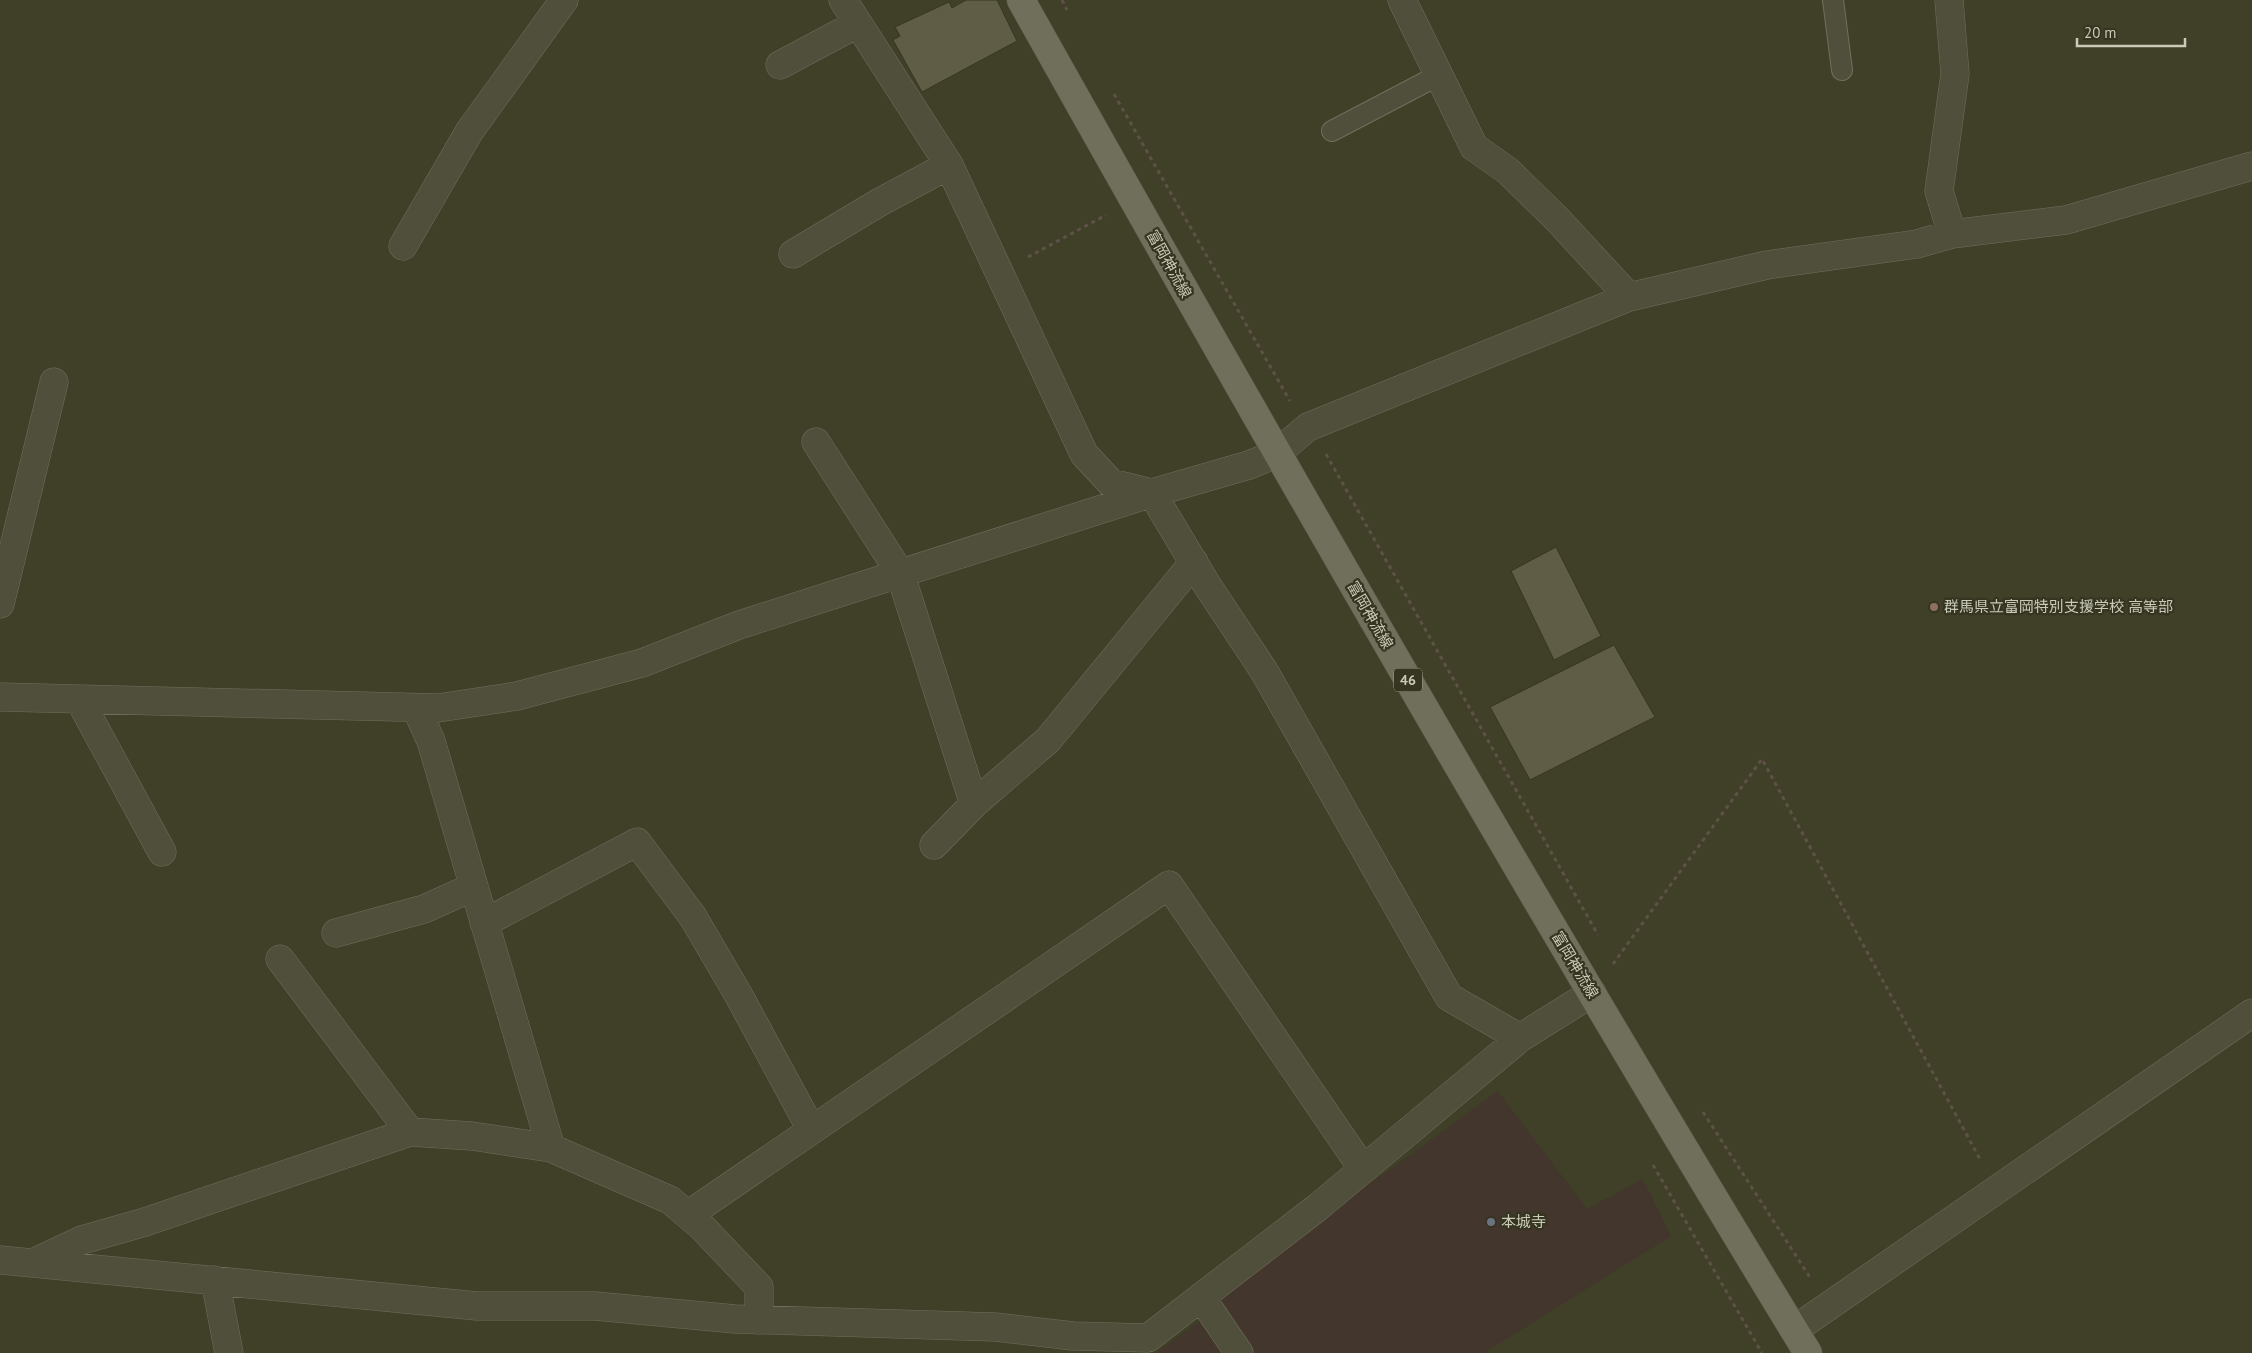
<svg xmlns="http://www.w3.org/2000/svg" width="2252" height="1353" font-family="'PT Sans','Noto Sans JP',sans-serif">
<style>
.green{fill:#43362c}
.building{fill:#5f5d45;stroke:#373623}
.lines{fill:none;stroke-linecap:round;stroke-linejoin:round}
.service-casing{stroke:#706f5d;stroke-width:22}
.minor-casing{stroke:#706f5d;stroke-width:29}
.primary-casing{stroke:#5c5b49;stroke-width:29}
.path{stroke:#5e5248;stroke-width:3;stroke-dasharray:4 4;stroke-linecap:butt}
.service{stroke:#504f3c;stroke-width:20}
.minor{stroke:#504f3c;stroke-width:28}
.primary{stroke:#706f5b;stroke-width:28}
.education-dot{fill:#8d6e63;stroke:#353521;stroke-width:2}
.worship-dot{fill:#6b7280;stroke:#353521;stroke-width:2}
.labels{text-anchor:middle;stroke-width:4.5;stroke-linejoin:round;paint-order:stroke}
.shield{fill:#353521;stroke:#9d9d8b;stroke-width:1}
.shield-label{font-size:14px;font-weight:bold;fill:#cacab9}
.street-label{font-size:15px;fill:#cacab9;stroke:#353521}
.poi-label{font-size:15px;fill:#cacab9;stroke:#353521;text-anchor:start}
</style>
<rect width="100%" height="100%" fill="#403f28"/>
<path class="green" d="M 1498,1091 L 1587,1209 L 1643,1179 L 1671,1236 L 1484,1353 L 1252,1353 L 1214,1297 Z
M 1201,1320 L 1224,1353 L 1156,1353 Z"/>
<path class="building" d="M 966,0 L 997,0 L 1017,41 L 922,92 L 893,40 L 900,36 L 895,27 L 949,2 L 952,8 Z
M 1556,547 L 1601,636 L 1554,660 L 1511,571 Z
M 1614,645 L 1655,717 L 1530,780 L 1490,707 Z"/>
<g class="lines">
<defs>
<path id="service" d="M 1833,0 L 1842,70
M 1332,131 L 1439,75"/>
<path id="minor" d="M 843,0 L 949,165 L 1084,454 L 1111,483 L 1152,493 L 1207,585 L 1264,671 L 1449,997 L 1520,1038
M 1402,0 L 1474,147 L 1508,171 L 1557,219 L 1629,297
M 1949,0 L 1955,74 L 1939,191 L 1952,234
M 780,65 L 857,24
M 403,246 L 469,132 L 564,0
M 793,254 L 880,202 L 949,165
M 816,442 L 900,573 L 974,804
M 0,604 L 54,382
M 0,697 L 438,708 L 517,696 L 642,663 L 739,625 L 1152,493 L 1249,465 L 1276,454 L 1308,427 L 1629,297 L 1767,265 L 1917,244 L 1952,234 L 2066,220 L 2252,166
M 79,699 L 162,852
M 416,708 L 431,741 L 551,1148
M 934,845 L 974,804 L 1048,740 L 1194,562
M 484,923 L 637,842 L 693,917 L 738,994 L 811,1129
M 336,933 L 424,909 L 473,887
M 280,959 L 410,1132
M 688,1215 L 1169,885 L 1363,1169
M 0,1260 L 477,1306 L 595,1306 L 735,1319 L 995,1327 L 1073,1336 L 1148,1338 L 1318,1207 L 1520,1038 L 1592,993
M 35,1262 L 82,1240 L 145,1222 L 410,1132 L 472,1136 L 551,1148 L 670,1200 L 702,1227 L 759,1287 L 759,1320
M 215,1280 L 229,1353
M 1201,1297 L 1239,1353
M 1794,1330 L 2252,1013"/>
<path id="primary" d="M 1021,0 C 1276,455 1536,908 1808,1353"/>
</defs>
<use href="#service" class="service-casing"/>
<use href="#minor" class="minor-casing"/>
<use href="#primary" class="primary-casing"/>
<path class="path" d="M 1062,0 L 1067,10
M 1114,94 L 1290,401
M 1028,257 L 1106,215
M 1326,454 L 1598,935
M 1613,964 L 1762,759 L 1981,1161
M 1703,1112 L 1811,1279
M 1653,1165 L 1762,1353"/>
<use href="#service" class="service"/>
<use href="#minor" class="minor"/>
<use href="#primary" class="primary"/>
</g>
<circle class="education-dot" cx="1934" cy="607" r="5"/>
<circle class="worship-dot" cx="1491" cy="1222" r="5"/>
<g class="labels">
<rect class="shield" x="1394" y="668.5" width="28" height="23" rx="4"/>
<g class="shield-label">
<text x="1408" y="685">46</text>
</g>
<g class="street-label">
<text transform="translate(1169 264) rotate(61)" y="5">富岡神流線</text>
<text transform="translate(1370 615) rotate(60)" y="5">富岡神流線</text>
<text transform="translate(1575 965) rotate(59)" y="5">富岡神流線</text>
</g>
<g class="poi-label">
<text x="1944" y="612">群馬県立富岡特別支援学校 高等部</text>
<text x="1501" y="1227">本城寺</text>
</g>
</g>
<path d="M2077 38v8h108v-8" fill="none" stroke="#cacab9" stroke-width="2.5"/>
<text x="2084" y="38" font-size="15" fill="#cacab9" stroke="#353521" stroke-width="4" paint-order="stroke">20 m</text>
</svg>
